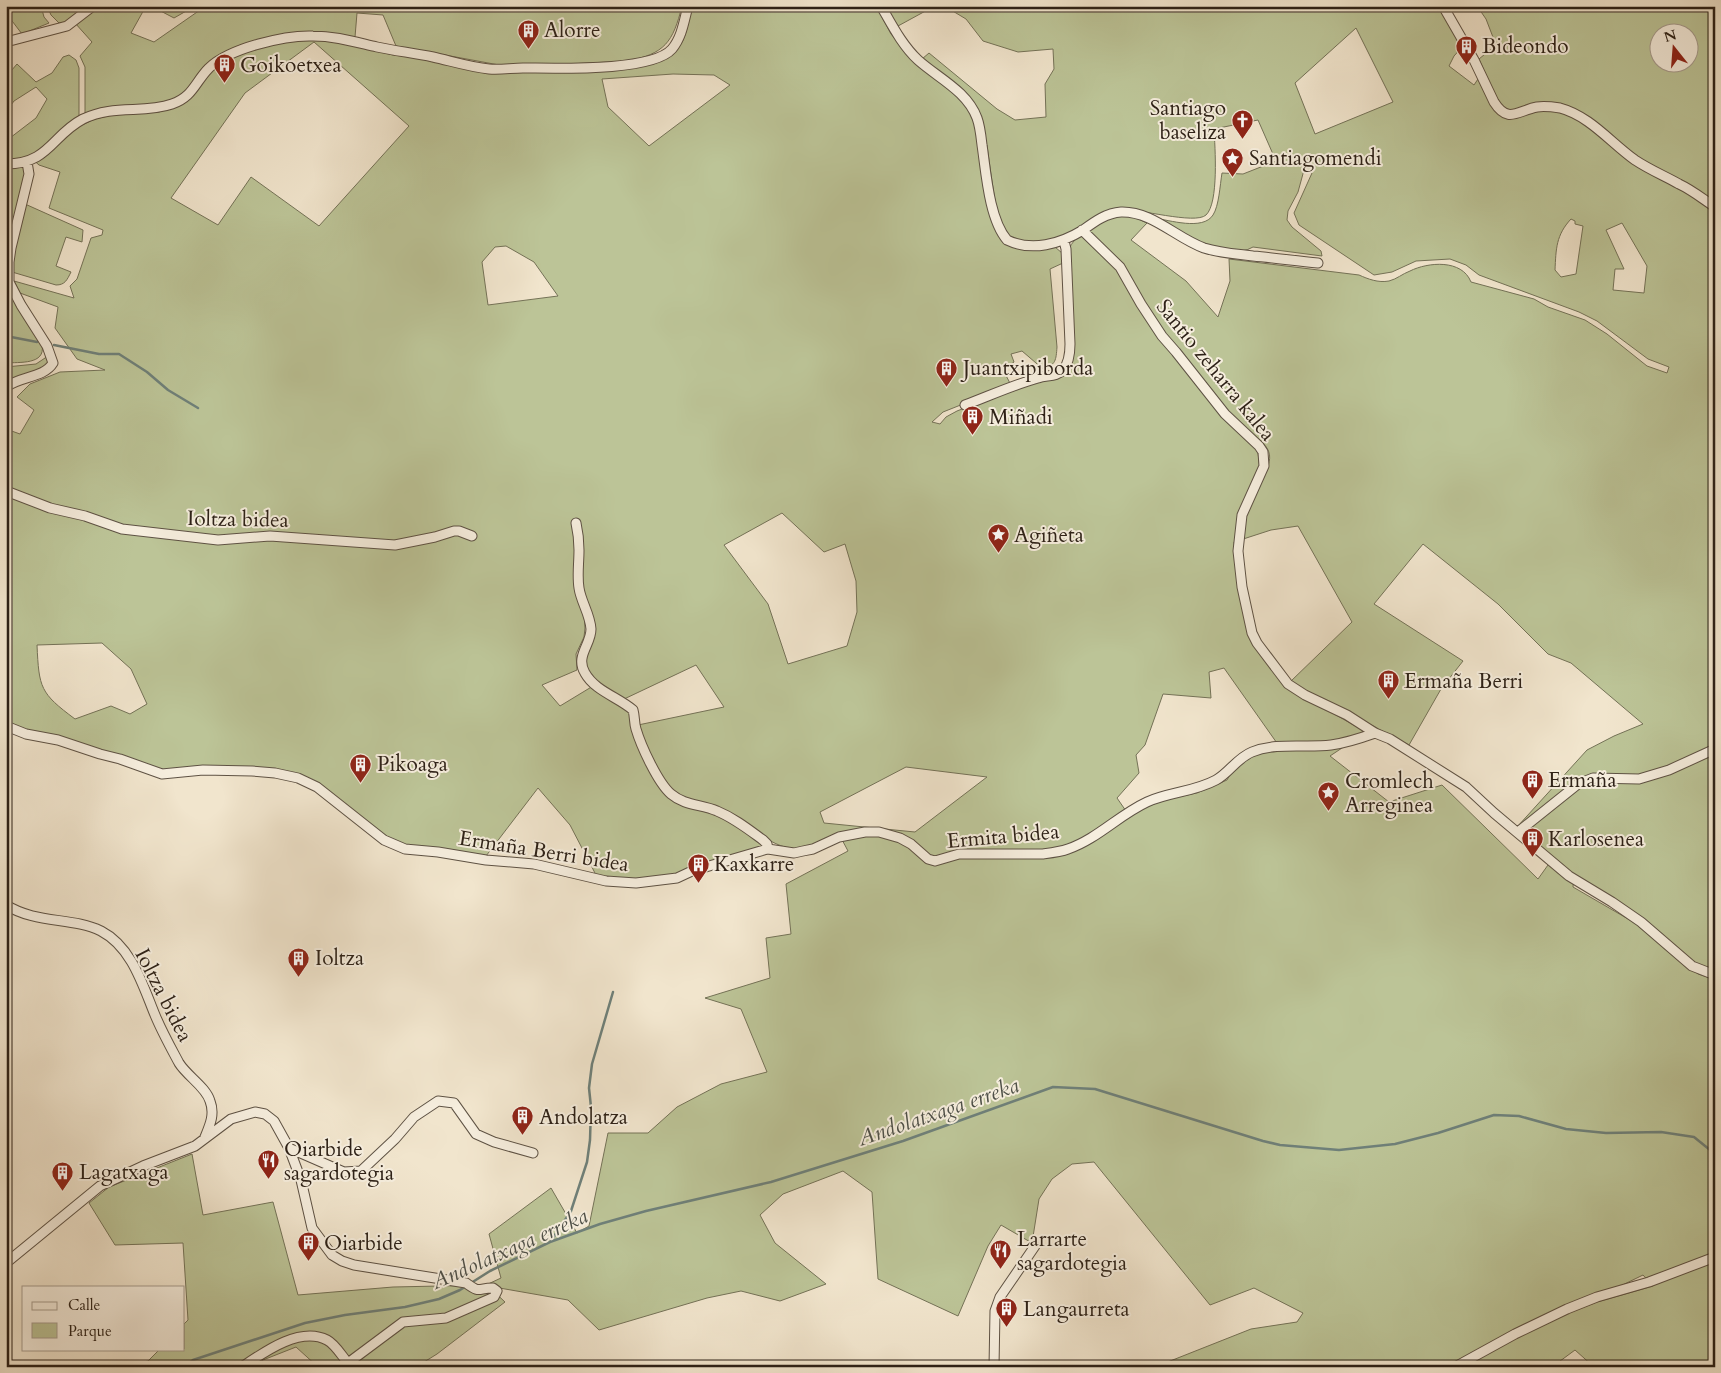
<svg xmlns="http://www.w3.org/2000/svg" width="1721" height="1373" font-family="Cardo,serif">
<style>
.green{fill:#bcc497;stroke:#747257;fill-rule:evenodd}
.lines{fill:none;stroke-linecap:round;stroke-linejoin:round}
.stream{stroke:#6f8079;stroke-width:2.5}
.street-casing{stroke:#5e5244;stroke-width:11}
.street{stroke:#f6eede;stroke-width:9}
.labels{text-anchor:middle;stroke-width:4;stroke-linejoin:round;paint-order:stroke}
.poi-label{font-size:21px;fill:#2d2117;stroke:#f6eede;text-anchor:start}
.street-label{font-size:21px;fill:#2d2117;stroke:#f6eede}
.water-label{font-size:22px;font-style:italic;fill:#4e5048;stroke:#f6eede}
</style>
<rect width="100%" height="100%" fill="#f1e5cd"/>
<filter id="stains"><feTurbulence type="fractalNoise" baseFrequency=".004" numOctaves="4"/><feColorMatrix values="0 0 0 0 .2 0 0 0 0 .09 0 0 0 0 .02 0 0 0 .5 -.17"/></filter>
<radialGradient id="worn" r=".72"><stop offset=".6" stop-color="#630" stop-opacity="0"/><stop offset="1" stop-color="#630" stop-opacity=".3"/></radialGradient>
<path class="green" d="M 6,6 L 41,6 L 44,17 L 49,23 L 22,34 L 6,13 Z
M 47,6 L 146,6 L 131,33 L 154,42 L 200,10 L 195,6 L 174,18 L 151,6 L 682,6 C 673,42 665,54 627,61 L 510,67 L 396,46 L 383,15 L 357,13 L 355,37 L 333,34 L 338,41 L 393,55 L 423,58 L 492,72 L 552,72 L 647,64 C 683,55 686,40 691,6 L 876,6 L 891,34 L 912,59 L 922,59 L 929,53 L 997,109 L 1015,120 L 1046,117 L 1045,84 L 1054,69 L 1053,49 L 1018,52 L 983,41 L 966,19 L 951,10 L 931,8 L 898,26 L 885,6 L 1440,6 L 1464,45 L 1454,56 L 1449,66 L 1474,85 L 1480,76 L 1496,110 L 1500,115 L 1503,107 L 1494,94 L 1479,59 L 1496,45 L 1486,19 L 1477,6 L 1715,6 L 1715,971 C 1684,964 1662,938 1639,918 C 1619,901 1598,888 1574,875 L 1573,887 L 1635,923 L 1698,974 L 1715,980 L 1715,1367 L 1594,1367 L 1575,1350 L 1552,1367 L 1155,1367 L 1251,1329 L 1297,1322 L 1303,1313 L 1254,1288 L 1210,1305 L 1094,1162 L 1072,1164 L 1052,1179 L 1039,1199 L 1032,1243 L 1001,1225 L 988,1246 L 958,1316 L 878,1279 L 872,1192 L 843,1171 L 783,1194 L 760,1215 L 775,1243 L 826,1284 L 780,1301 L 741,1291 L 707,1298 L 599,1330 L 568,1300 L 488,1286 L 505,1302 L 437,1354 L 416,1367 L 318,1367 L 296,1347 L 263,1360 L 257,1367 L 117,1367 L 148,1361 L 160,1349 L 184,1349 L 184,1324 L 188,1320 L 183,1243 L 115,1245 L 89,1203 L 109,1187 L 192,1154 L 203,1215 L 273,1202 L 298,1295 L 393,1287 L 486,1285 L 501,1278 L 489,1234 L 551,1188 L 577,1233 L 589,1226 L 608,1133 L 648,1133 L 677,1107 L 721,1084 L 767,1072 L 741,1009 L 705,998 L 770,978 L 766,938 L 791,934 L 786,884 L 848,851 L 839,834 C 829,838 818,844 807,847 C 778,856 753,826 729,814 C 720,809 711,805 701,803 C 696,802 690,802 686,800 C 661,789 645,750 638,725 L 724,707 L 696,665 L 622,700 L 599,686 L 586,669 L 584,658 L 591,640 L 593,631 L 591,617 L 582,589 L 583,546 L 581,527 L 574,525 L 576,545 L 574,580 L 576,593 L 584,614 L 585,628 L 584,637 L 576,654 L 577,670 L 542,685 L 560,706 L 593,686 C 602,692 619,701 626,707 C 632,713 630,721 633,728 C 639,746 652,775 664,790 C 679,809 705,807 725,817 C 737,823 749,833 760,841 L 763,844 L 762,847 L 693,868 L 676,876 L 630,880 L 596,875 L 570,825 L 538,788 L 486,856 L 443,849 L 407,846 L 394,841 L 373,829 L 319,786 L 300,776 L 269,769 L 205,767 L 166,771 L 151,767 L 122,756 L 59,738 L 35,734 L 6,724 L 6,493 L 29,504 L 85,519 L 122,532 L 221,543 L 270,538 L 388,547 L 406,546 L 426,542 L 455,533 L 471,538 L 474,535 L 470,530 L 459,528 L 410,540 L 391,541 L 330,539 L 268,534 L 219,538 L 121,527 L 82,514 L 66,511 L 24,496 L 6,488 L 6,429 L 20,434 L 34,410 L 17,397 L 30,384 L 60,372 L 105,370 L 77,359 L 55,328 L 58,307 L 20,293 L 14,281 L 74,298 L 70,286 L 77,279 L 91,238 L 102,235 L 103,230 L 49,208 L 60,172 L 39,165 L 30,157 L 22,160 L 26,171 L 17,216 L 6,229 L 6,171 L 8,161 L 6,160 L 6,141 L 36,118 L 47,99 L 36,87 L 14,101 L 6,112 L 6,64 L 11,71 L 17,64 L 36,82 L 52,73 L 63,57 L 69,55 L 76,60 L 79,68 L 79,119 L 84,124 L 95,119 L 121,113 L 159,112 L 174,107 L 186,101 L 198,89 L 204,78 L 212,69 L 231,60 L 235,51 L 207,64 L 181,97 L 170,102 L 157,105 L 119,106 L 99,110 L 85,115 L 85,67 L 80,56 L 92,42 L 75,23 L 59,23 L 51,15 ZM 1356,28 L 1393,102 L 1315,134 L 1295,83 ZM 1658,32 L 1688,32 L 1688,62 L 1658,62 ZM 314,42 L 409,126 L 319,226 L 251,177 L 218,225 L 171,198 L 245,93 ZM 673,74 L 714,75 L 730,85 L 649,146 L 608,107 L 602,79 ZM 1258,120 L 1276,161 L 1243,174 L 1222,173 C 1220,185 1219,206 1213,215 C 1203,231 1169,220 1154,218 C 1178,230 1227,263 1253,247 L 1322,256 L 1321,251 L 1292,227 L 1287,220 L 1288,211 L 1298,192 L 1304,170 L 1312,173 L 1294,213 L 1299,225 L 1374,275 L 1392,272 L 1416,261 L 1450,259 L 1466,265 L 1479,275 L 1579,312 L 1597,321 L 1648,359 L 1669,367 L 1667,373 L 1647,366 L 1607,334 L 1585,320 L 1548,307 L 1534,299 L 1471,282 C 1462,259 1428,262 1410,271 C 1402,274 1397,279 1389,281 C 1378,283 1368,279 1359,275 L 1229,259 L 1230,281 L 1218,317 L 1186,281 L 1131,240 L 1147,223 C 1138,219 1130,214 1120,215 C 1106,216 1075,235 1070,247 L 1073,348 L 1071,363 L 1064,373 L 1058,377 L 1029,383 L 957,411 L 946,417 L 940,424 L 932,422 L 943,412 L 1011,385 L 1003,370 L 1014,362 L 1011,354 L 1022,351 L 1043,369 C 1056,365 1056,360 1057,347 L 1050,269 L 1063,263 L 1062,253 L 1055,247 C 1042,247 1026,249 1013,245 C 989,238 983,163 980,141 L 987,145 C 990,168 993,190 997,212 C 999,218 999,226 1002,231 C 1008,241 1023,242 1033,243 C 1046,243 1058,242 1070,235 C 1086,226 1101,212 1120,210 C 1138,208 1195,225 1206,215 C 1219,203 1215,147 1214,129 ZM 1571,219 L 1575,221 L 1575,224 L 1583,226 L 1576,274 L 1561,277 L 1555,270 C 1556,249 1556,235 1571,219 ZM 1622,223 L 1647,266 L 1644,293 L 1613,290 L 1615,269 L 1624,269 L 1606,230 ZM 506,246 L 534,262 L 558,296 L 488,305 L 482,262 L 495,247 ZM 1244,428 C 1277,450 1275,457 1256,490 L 1252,485 L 1260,469 L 1258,453 ZM 782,513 L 824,552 L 845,544 L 856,581 L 857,612 L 847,646 L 788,664 L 768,604 L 724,545 ZM 1298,526 L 1352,622 L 1290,682 L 1409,745 L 1441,689 L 1463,661 L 1374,604 L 1423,544 L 1498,604 L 1548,654 L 1571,663 L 1643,724 L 1614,736 L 1587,750 L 1517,827 L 1553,858 L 1538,879 L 1442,785 L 1389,802 L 1330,756 L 1366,732 L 1285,686 L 1254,645 L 1249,631 L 1239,586 L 1234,542 L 1271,530 ZM 102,643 L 131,669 L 147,704 L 130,714 L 111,706 L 75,719 C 40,693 39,688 37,645 ZM 1224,668 L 1279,746 L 1240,757 L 1227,780 L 1197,793 L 1167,799 L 1136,811 L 1126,811 L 1117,798 L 1139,773 L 1136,755 L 1145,745 L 1163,694 L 1211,698 L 1209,672 ZM 906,767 L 987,777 L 915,832 L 824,823 L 820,812 ZM 1643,1275 L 1653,1286 L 1597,1302 L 1557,1317 Z
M 25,204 L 83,230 L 82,242 L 66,237 L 56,266 L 71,272 C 67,280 65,285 56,285 L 12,272 L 13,254 Z
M 13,296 L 42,345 C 46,365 19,362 6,363 L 6,301 Z
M 48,356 L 48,366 L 6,384 L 6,367 L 36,364 Z"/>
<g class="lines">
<path class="stream" d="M 6,336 L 37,342
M 54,345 L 99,354 L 119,354 L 147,372 L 168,390 L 198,408
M 551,1241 L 571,1211 L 587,1162 L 590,1140 L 591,1107 L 589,1088 L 592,1064 L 613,992
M 184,1367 L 193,1360 L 305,1323 L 345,1315 L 405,1307 L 439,1299 L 460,1290 L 490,1271 L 550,1242 L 600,1224 L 646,1211 L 771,1182 L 903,1141 L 1053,1087 L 1095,1089 L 1263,1141 L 1280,1145 L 1339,1150 L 1395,1144 L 1438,1133 L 1494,1115 L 1519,1116 L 1566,1129 L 1606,1133 L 1661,1132 L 1694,1137 L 1715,1154"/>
<defs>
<path id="street" d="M 881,6 C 892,25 902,45 918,60 C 938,78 967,91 977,118 C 980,126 981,136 982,145 C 986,172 989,219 1007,240 C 1032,252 1060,244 1083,230 C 1094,222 1106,213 1121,212 C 1152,211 1176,238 1204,248 C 1220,253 1237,254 1253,256 C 1275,258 1297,261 1318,263
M 1443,6 L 1474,60 L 1494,102 C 1508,124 1517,111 1537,107 C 1544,106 1553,107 1560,108 C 1590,116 1611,143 1635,160 C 1650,170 1665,176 1679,184 C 1692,190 1703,199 1715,207
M 6,42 L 67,26 L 93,6
M 6,164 C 49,164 52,135 83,119 C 114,104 143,114 172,104 C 193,97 195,82 209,68 C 230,48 285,35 313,36 C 335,36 355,42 377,47 C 395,51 414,53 433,57 C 451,61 470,67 489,69 C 500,70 512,68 523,68 C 554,68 652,72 672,49 C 682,37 684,21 688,6
M 1082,230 L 1120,267 L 1141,304 L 1162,336 L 1176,352 L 1225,414 L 1259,446 L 1263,452 L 1264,466 L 1242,515 L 1238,551 L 1242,587 L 1252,633 L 1257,643 L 1288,684 L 1305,695 L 1347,715 L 1375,733 L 1390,739 L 1466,787 L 1494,813 L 1569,876 L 1612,902 L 1641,922 L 1692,966 L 1715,975
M 6,387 C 20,376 44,378 53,363 L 47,346 L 21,305 L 9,282 L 9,262 L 11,248 L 29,174 L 27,162
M 965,405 C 989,396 1013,385 1038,378 C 1046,375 1057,377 1063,370 C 1069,363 1070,353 1070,344 L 1066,249 L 1064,241
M 6,491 L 50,508 L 85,516 L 122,529 L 218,540 L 270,536 L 395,545 L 435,537 L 454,531 L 459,531 L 472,536
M 576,523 C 578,532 579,541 579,550 C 579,563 577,576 579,588 C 581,602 590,614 591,629 C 591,645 575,656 585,673 C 595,691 618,697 633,710 C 635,717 634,723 636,729 C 641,746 658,783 671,794 C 685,806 702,804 717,811 C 734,818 748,829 763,840 L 767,844 L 768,849
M 6,726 L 26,734 L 58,740 L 100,754 L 120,759 L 162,774 L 203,770 L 252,771 L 275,773 L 298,778 L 317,787 L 384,840 L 405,849 L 438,852 L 486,860 L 534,864 L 606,881 L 636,883 L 677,878 L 692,871 L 764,850 L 768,849 L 794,853 L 803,851 L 813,849 L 839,837 L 865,832 L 879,832 L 900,838 L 911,844 L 928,859 L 935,861 L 959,854 L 1042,854 C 1050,853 1060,852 1068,849 C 1097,839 1119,815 1147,802 C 1169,792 1194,792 1216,780 C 1229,773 1237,758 1252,752 C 1277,742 1304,748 1331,745 C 1346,743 1361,738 1375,733
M 1518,832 L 1578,784 L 1593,778 L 1639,779 L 1669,770 L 1715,749
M 6,905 C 36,924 72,917 101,931 C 132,947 143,986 155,1015 C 162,1032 171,1048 179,1063 C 187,1076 206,1087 210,1101 C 215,1114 210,1125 205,1137
M 289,1148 L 344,1172 L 361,1171 L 395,1139 L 414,1117 L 438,1101 L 454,1103 L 476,1134 L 494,1142 L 533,1153
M 6,1263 L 100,1186 L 143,1166 L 195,1146 L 231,1119 L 255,1112 L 265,1114 L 274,1121 L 289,1148 L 301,1180 L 312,1228 L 332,1255 L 342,1261 L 354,1265 L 466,1283 C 481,1294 477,1288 493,1288 L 497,1291 L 494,1297 L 446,1318 L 403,1322 L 348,1363
M 242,1367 C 264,1352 300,1326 327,1340 C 335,1344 342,1356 348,1363 L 349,1367
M 994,1367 L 995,1311 L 1000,1297 L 1035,1246
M 1455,1367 L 1515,1334 L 1567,1309 L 1597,1297 L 1649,1282 L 1715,1257"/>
</defs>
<use href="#street" class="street-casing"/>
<use href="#street" class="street"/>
</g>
<defs>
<symbol id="building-pin" viewBox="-11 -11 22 30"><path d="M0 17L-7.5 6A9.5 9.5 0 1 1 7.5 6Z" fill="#8f2418" stroke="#f6eede"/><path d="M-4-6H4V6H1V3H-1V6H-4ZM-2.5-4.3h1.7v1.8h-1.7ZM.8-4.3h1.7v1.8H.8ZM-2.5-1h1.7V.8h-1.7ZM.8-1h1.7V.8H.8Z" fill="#fff"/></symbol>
<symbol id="church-pin" viewBox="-11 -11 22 30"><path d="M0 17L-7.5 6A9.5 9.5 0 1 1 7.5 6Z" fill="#8f2418" stroke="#f6eede"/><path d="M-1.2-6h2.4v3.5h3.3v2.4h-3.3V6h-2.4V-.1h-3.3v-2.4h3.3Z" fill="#fff"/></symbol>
<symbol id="sight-pin" viewBox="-11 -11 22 30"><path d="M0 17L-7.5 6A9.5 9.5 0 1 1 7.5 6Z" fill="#8f2418" stroke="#f6eede"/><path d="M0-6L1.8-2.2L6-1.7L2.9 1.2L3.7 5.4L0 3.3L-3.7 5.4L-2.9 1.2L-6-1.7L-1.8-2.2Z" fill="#fff"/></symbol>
<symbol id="restaurant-pin" viewBox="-11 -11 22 30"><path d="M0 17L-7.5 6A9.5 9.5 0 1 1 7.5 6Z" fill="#8f2418" stroke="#f6eede"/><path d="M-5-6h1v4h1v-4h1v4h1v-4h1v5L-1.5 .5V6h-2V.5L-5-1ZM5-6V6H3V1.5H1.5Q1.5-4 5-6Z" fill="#fff"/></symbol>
</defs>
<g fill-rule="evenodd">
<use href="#building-pin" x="516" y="18" width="25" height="34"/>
<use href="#building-pin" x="1454" y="34" width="25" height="34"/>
<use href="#building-pin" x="212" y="52" width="25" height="34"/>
<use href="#church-pin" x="1230" y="108" width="25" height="34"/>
<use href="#sight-pin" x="1220" y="146" width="25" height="34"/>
<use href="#building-pin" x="934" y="356" width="25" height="34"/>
<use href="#building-pin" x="960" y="404" width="25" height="34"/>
<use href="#sight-pin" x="986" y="522" width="25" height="34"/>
<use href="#building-pin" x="1376" y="668" width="25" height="34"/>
<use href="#building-pin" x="348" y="752" width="25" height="34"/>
<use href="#building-pin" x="1520" y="768" width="25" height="34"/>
<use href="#sight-pin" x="1316" y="780" width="25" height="34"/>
<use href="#building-pin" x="1520" y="826" width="25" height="34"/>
<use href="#building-pin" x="686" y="852" width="25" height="34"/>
<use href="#building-pin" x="286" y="946" width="25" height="34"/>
<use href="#building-pin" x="510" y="1104" width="25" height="34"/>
<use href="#restaurant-pin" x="256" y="1148" width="25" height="34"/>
<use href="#building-pin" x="50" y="1160" width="25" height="34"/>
<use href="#building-pin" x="296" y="1230" width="25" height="34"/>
<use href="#restaurant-pin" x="988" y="1238" width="25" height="34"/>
<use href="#building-pin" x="994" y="1296" width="25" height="34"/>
</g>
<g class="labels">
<g class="poi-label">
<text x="544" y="37">Alorre</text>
<text x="1482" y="53">Bideondo</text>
<text x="240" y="72">Goikoetxea</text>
<text x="1226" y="115" text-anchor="end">Santiago<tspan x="1226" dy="24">baseliza</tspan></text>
<text x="1249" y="165">Santiagomendi</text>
<text x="963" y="375">Juantxipiborda</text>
<text x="989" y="424">Miñadi</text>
<text x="1014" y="542">Agiñeta</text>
<text x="1404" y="688">Ermaña Berri</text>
<text x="377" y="771">Pikoaga</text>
<text x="1548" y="787">Ermaña</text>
<text x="1345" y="788">Cromlech<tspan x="1345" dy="24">Arreginea</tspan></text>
<text x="1548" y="846">Karlosenea</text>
<text x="714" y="871">Kaxkarre</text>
<text x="315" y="965">Ioltza</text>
<text x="539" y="1124">Andolatza</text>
<text x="284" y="1156">Oiarbide<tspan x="284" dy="24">sagardotegia</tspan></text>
<text x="79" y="1179">Lagatxaga</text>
<text x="1017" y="1246">Larrarte<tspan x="1017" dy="24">sagardotegia</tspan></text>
<text x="324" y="1250">Oiarbide</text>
<text x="1023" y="1316">Langaurreta</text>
</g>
<g class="street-label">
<text transform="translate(1216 370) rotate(51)" y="7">Santio zeharra kalea</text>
<text transform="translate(238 519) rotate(1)" y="7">Ioltza bidea</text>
<text transform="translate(1003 836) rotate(-5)" y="7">Ermita bidea</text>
<text transform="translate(544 851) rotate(9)" y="7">Ermaña Berri bidea</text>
<text transform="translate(164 995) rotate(63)" y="7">Ioltza bidea</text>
</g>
<g class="water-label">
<text transform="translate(938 1111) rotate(-19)" y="8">Andolatxaga erreka</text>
<text transform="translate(509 1248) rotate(-24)" y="8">Andolatxaga erreka</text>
</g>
</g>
<rect width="1721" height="1373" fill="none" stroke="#f1e5cd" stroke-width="25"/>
<rect x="8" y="8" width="1706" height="1358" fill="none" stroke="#2d2117" stroke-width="2.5"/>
<rect x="12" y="12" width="1696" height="1348" fill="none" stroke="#2d2117"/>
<rect x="22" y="1286" width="162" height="65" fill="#f6eede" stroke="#a69c8e"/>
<rect x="32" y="1302" width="25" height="8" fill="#f6eede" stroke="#a69c8e"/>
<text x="68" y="1310" font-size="15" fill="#2d2117">Calle</text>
<rect x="32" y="1323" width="25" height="15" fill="#bcc497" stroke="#a69c8e"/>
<text x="68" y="1336" font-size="15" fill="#2d2117">Parque</text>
<g transform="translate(1674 48) rotate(343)"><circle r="24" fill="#f6eede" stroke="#a69c8e"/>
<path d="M0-4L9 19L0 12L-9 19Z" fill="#8f2418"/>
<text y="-8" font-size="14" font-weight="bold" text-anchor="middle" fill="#2d2117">N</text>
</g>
<rect width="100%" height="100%" filter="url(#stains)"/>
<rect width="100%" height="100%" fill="url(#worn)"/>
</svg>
